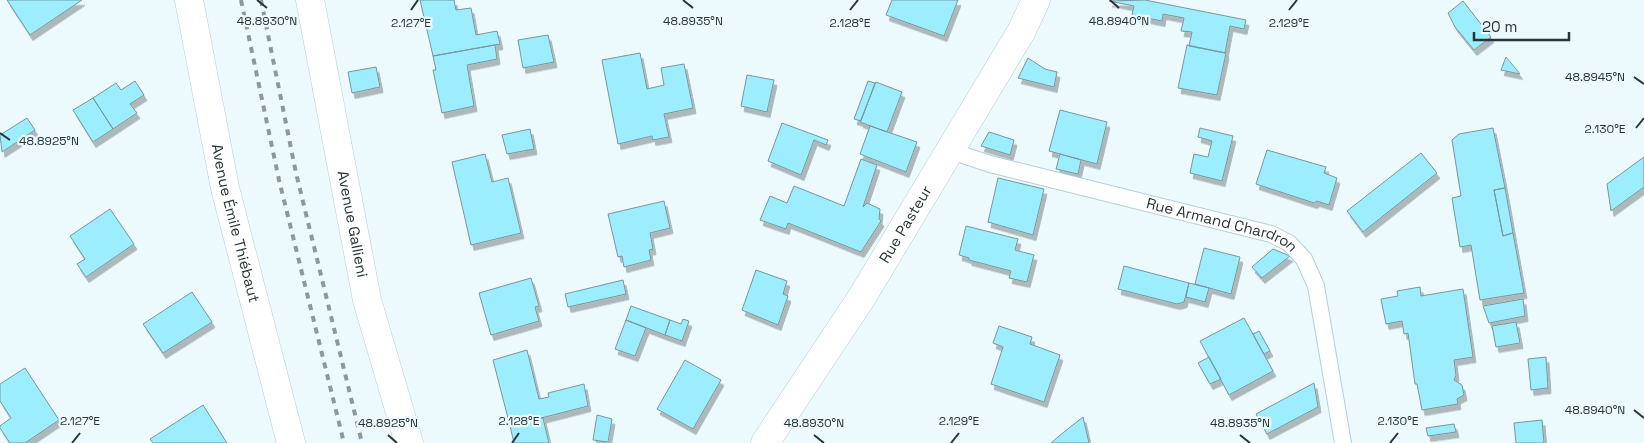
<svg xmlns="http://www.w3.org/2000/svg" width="1644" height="443" font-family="'Space Grotesk',sans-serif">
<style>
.building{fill:#9ceefe;stroke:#78969d;filter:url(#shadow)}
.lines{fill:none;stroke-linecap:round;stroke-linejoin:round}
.service-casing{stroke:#b1d1d8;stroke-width:18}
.minor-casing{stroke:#b1d1d8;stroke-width:29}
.service{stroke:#fff;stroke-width:16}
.minor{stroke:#fff;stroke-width:28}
.rail{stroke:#8c999c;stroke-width:4;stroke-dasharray:6 6;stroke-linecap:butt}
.ticks{fill:none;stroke:#283537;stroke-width:2}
.labels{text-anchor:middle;stroke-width:4.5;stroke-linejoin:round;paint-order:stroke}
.street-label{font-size:15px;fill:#283537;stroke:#edfafd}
.ticks-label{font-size:12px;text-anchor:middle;fill:#283537;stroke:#edfafd;stroke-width:4.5;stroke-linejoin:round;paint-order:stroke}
</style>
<defs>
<filter id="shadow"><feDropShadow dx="3" dy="5.5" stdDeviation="0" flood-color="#0004"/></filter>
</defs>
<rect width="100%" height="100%" fill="#edfafd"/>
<path class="building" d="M 7,0 L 82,0 L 30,35 Z
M 420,0 L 454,0 L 456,10 L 471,8 L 476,35 L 497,31 L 500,44 L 433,56 Z
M 892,0 L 958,0 L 944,36 L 886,15 Z
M 1145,0 L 1246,20 L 1244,29 L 1230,26 L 1225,53 L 1189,46 L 1192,32 L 1181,31 L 1184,18 L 1163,14 L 1162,21 L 1132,15 L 1134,6 L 1109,1 Z
M 1463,1 L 1491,37 L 1474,50 L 1455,27 L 1448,13 Z
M 548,35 L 554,62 L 523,68 L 518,40 Z
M 495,45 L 497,59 L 467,65 L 474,106 L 442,113 L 433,70 L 436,70 L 433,56 Z
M 1187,45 L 1226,53 L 1217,95 L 1178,88 Z
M 640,53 L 647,89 L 664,85 L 661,68 L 684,64 L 693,108 L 664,114 L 669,137 L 653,140 L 652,136 L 618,144 L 602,60 Z
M 1506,57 L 1520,74 L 1501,70 Z
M 1028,58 L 1045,69 L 1057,72 L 1054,87 L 1018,78 Z
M 376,67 L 380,87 L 352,93 L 348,72 Z
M 747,75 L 774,80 L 767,112 L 741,106 Z
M 135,81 L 144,95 L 130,104 L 137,113 L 113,129 L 93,98 L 116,83 L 121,90 Z
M 868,81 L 875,83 L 861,121 L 854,119 Z
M 876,82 L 902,92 L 887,132 L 860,122 Z
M 93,98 L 113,129 L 93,142 L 73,110 Z
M 1060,110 L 1107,122 L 1097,164 L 1049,151 Z
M 27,118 L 35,130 L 2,152 L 0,135 Z
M 782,123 L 828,140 L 826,145 L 814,140 L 801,175 L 768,161 Z
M 870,126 L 917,142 L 906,172 L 860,154 Z
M 1200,128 L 1233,136 L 1222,181 L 1190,173 L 1194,154 L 1208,157 L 1212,141 L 1198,137 Z
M 1493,128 L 1505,188 L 1494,190 L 1503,236 L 1513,233 L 1524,293 L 1480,300 L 1471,245 L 1460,247 L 1452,198 L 1461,196 L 1452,140 L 1459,134 Z
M 530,129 L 534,149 L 507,154 L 502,135 Z
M 989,132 L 1014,140 L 1010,155 L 981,146 Z
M 1267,150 L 1326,167 L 1324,173 L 1337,178 L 1329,205 L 1317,201 L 1314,203 L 1256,184 Z
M 1421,153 L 1437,173 L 1363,232 L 1347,211 Z
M 485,154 L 492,182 L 508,178 L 521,233 L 471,245 L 452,162 Z
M 1060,154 L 1081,160 L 1078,174 L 1056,169 Z
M 1644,157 L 1644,187 L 1611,211 L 1607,184 Z
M 861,159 L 877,165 L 863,207 L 867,203 L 880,209 L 879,219 L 881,221 L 861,252 L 788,223 L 786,229 L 760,220 L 770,196 L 787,203 L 794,186 L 844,206 Z
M 998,178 L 1044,189 L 1033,235 L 988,222 Z
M 1505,188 L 1513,233 L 1503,236 L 1494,190 Z
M 664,201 L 670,228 L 650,233 L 653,249 L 649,250 L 651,260 L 624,267 L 622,256 L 618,257 L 608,214 Z
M 110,209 L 134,244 L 86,277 L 77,264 L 85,259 L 70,236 Z
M 966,226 L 1018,239 L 1015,250 L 1034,255 L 1027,282 L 1009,278 L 1011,271 L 969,260 L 969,258 L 959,255 Z
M 1204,248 L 1240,257 L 1231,294 L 1195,284 Z
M 1273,249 L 1290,256 L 1262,278 L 1252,267 Z
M 1124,266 L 1189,283 L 1184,302 L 1177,304 L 1118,289 Z
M 756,270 L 787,281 L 783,294 L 788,296 L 778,325 L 742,310 Z
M 531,278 L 539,306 L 535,307 L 539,321 L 491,335 L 479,293 Z
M 623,280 L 626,294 L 568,307 L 565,294 Z
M 1189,283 L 1209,288 L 1205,302 L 1186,297 Z
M 1420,287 L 1421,296 L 1463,289 L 1473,357 L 1454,360 L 1456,375 L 1454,380 L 1462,385 L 1464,395 L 1457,399 L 1458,404 L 1422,410 L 1417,384 L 1415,384 L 1408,333 L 1404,334 L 1402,321 L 1386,324 L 1381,299 L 1398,296 L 1397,291 Z
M 192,292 L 212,322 L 163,353 L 143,324 Z
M 1523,299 L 1525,316 L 1489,323 L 1483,306 Z
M 631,306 L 670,320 L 665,335 L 626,320 Z
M 1244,318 L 1273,371 L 1229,395 L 1200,341 Z
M 683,319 L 689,321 L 682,341 L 665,335 L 670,320 L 681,324 Z
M 626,320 L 646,328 L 635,356 L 615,349 Z
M 1516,322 L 1520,343 L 1496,347 L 1492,326 Z
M 999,326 L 1032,337 L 1030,344 L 1060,355 L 1044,402 L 991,384 L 1003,347 L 993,343 Z
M 1259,331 L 1270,351 L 1264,354 L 1253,334 Z
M 527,350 L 539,399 L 549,397 L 548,393 L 584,384 L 588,406 L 510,426 L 493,360 Z
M 1209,357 L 1221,379 L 1210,384 L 1198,363 Z
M 1546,357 L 1548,388 L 1531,390 L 1528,359 Z
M 685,360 L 721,380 L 693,429 L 657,409 Z
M 25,368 L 59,420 L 25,443 L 10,443 L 0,428 L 0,426 L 11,418 L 0,401 L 0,384 Z
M 1314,383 L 1318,407 L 1267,434 L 1256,414 Z
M 203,405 L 227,443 L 153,443 L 150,439 Z
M 597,415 L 612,419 L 608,442 L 593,440 Z
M 1083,417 L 1089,443 L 1051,443 L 1059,436 Z
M 543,418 L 549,443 L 514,443 L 510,426 Z
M 1542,420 L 1544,443 L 1516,443 L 1514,423 Z
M 1454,424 L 1456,432 L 1428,436 L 1426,428 Z"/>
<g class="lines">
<defs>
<g id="service">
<path id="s1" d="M 951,151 L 990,164 L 1271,234 L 1289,243 L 1304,259 L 1316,286 L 1343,443"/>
</g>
<g id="minor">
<path id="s2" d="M 189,0 L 225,188 L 291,443"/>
<path id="s3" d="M 310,0 L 367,300 L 409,443"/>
<path id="s4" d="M 765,443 L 862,297 L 1021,32 L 1036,0"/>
</g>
</defs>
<use href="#service" class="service-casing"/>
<use href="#minor" class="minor-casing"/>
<use href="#service" class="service"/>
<use href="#minor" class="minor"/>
<path class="rail" d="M 241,0 L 279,180 L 344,443
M 261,0 L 296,173 L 362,443"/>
</g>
<path class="ticks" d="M 257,0 L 267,8M 683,0 L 693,8M 1110,0 L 1119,8M 411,10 L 418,0M 850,10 L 858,0M 1289,10 L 1297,0M 1634,77 L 1644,84M 1636,128 L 1644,118M 0,133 L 10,140M 1634,410 L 1644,418M 388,435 L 397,443M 814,435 L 824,443M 1240,435 L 1250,443M 72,443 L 80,433M 512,443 L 519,433M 951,443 L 959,433M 1390,443 L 1398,433"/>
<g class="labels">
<g class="street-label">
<text dy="5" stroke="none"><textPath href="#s2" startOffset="228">Avenue Émile Thiébaut</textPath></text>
<text dy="5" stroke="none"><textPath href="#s3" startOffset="228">Avenue Gallieni</textPath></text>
<text dy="5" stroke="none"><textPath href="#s4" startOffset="260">Rue Pasteur</textPath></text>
<text dy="5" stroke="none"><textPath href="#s1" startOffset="281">Rue Armand Chardron</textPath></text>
</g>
</g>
<g class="ticks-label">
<text x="267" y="25">48.8930°N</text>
<text x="693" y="25">48.8935°N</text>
<text x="1119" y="25">48.8940°N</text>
<text x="411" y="27">2.127°E</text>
<text x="1289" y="27">2.129°E</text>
<text x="850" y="27">2.128°E</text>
<text x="1595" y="81">48.8945°N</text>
<text x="1605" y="133">2.130°E</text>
<text x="49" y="145">48.8925°N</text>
<text x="1595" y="414">48.8940°N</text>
<text x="80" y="425">2.127°E</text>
<text x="519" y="425">2.128°E</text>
<text x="959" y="425">2.129°E</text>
<text x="1398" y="425">2.130°E</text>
<text x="388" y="427">48.8925°N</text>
<text x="814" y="427">48.8930°N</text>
<text x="1240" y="427">48.8935°N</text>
</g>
<path d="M1474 32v8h95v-8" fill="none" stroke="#283537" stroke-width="2.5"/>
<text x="1482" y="32" font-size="15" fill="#283537" stroke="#edfafd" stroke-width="4" paint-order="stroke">20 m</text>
</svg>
